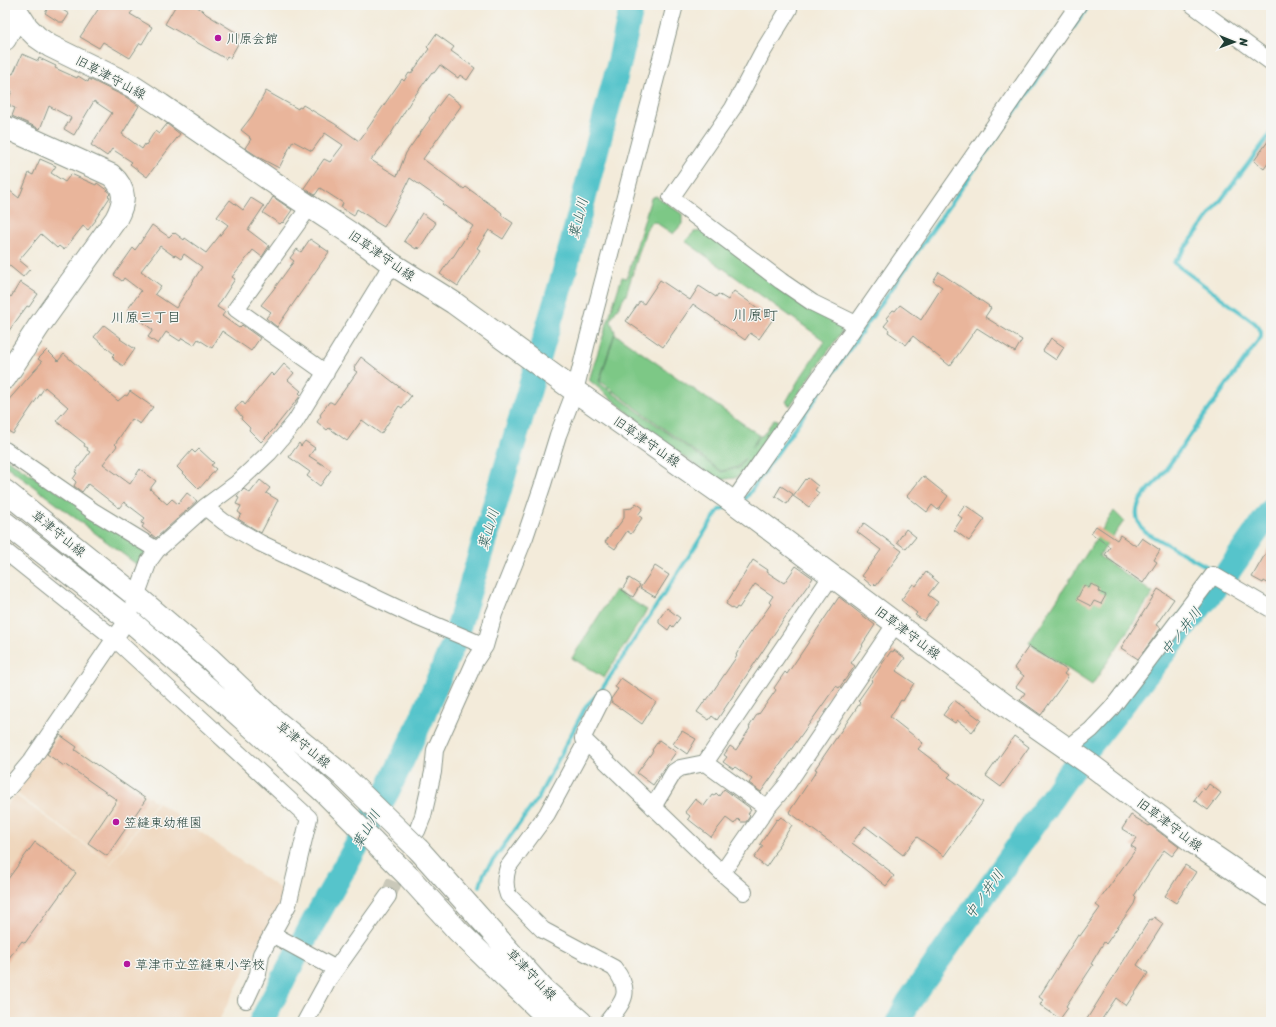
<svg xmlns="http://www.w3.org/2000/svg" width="1276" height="1027" font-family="Sriracha,'Klee One',sans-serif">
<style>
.built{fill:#efd6bb}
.green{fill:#7dc886;stroke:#4e825d}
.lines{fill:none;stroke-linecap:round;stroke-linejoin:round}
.stream{stroke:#57c4cb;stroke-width:4}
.river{stroke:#57c4cb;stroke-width:25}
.building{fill:#e9b59b;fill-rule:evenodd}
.street-tunnel{stroke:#c9c8b9;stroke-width:16;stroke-dasharray:16 8;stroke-linecap:butt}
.street-casing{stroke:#899487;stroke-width:18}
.secondary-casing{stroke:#899487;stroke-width:24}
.primary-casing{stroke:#899487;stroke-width:24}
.street{stroke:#fff;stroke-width:16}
.secondary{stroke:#fff;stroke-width:22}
.primary{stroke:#fff;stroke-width:22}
.primary-bridge-casing{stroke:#899487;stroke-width:24;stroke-linecap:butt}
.primary-bridge{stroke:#fff;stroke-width:22}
.poi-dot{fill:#b5179e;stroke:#f6f6f2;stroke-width:1.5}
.labels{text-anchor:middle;stroke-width:3;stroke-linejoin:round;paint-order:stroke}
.poi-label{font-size:13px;fill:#1f3d34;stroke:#f6f6f2;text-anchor:start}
.street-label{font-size:13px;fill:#1f3d34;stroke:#f6f6f2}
.water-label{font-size:14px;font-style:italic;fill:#2d5f5a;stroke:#f6f6f2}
.neighbourhood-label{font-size:14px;fill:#1f3d34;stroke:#f6f6f2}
.quarter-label{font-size:15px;fill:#1f3d34;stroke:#f6f6f2}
</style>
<rect width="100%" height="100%" fill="#f6f6f2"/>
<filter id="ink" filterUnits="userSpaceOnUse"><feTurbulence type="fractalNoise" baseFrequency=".025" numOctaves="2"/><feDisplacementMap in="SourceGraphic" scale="8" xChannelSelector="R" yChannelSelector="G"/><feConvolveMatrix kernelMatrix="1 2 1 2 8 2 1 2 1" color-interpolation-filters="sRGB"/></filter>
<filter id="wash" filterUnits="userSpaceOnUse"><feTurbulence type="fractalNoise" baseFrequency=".012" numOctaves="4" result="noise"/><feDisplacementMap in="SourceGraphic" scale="16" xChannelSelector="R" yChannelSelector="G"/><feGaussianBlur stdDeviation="0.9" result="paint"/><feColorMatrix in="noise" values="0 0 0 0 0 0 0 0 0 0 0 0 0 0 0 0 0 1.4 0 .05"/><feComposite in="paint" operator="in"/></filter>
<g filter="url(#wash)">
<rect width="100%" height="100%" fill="#f3ebda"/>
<path class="built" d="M 59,732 L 156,802 L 111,863 L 16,793 Z
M 15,795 L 111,864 L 158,802 L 286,893 L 218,1022 L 5,1022 L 5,807 Z"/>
<path class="green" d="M 656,196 L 682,214 L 682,224 L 673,234 L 655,222 L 650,223 L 645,233 L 626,295 L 612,317 L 611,322 L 615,332 L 599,381 L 602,385 L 721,472 L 739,468 L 745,458 L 738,467 L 721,471 L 600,381 L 615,334 L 759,435 L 752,447 L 760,436 L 763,435 L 774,419 L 778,420 L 777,424 L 748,467 L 741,474 L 735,478 L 717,480 L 663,442 L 589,380 L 622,277 L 627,278 L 651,198 Z
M 704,231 L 845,327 L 790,406 L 786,402 L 798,381 L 825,341 L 685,241 L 694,232 Z
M 5,458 L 144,547 L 148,555 L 140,567 L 5,465 Z
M 1114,511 L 1124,521 L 1099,556 L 1153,593 L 1092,685 L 1029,643 Z
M 615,590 L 647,610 L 604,678 L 572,658 Z"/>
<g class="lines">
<path class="stream" d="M 742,499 L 746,498 L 1089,5
M 1213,570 L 1145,532 C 1126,510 1143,495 1159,479 L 1261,337 L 1261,331 L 1255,323 L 1174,263 L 1271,133
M 480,886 L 484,873 L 538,798 L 586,706 L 600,692 L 719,510 L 727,507"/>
<path class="river" d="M 1225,576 L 1271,511
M 1088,748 L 1214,589
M 261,1022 L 313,923 L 388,790 L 422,718 L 454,642 L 563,277 L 620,60 L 632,5
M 898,1022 L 908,1003 L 1073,768"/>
</g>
<g id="blocks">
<path class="building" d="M 50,5 L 55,5 L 69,14 L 64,22 L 59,22 L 45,13 Z
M 101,5 L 128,5 L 134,9 L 130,14 L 152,27 L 142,44 L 140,43 L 130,58 L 103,42 L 99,48 L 80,37 Z
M 176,5 L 194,5 L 202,10 L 206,14 L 240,35 L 235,43 L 238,44 L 230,58 L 227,56 L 226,59 L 165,24 Z
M 436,34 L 454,47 L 451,51 L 475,68 L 467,80 L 460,75 L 458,78 L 440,65 L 434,73 L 432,72 L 429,76 L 411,101 L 389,137 L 371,160 L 397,176 L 406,153 L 430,119 L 429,118 L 447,94 L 460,104 L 461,106 L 423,159 L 464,189 L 466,187 L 497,209 L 502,213 L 501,215 L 513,223 L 503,239 L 489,230 L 477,248 L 480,250 L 458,286 L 440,274 L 452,257 L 453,257 L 473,226 L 442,204 L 444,202 L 410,178 L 399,201 L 384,227 L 374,221 L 374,220 L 357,209 L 354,216 L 341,208 L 343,203 L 320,188 L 315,195 L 304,188 L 324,159 L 330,162 L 343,145 L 325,133 L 312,151 L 293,141 L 279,168 L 260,158 L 245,148 L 251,139 L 249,138 L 250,137 L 241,130 L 252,116 L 266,91 L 298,109 L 299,107 L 301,108 L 303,105 L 335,124 L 359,141 L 402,79 L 404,81 L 409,73 L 411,74 L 429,49 L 427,47 Z
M 22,54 L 38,61 L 39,58 L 56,66 L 55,68 L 77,78 L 78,76 L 88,82 L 89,79 L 126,97 L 139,106 L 122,134 L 142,149 L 145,144 L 146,145 L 155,131 L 159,134 L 167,124 L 180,134 L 147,177 L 130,164 L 132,162 L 112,149 L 107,156 L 91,145 L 112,113 L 94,101 L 74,135 L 64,129 L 71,118 L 49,106 L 40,129 L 12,116 L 15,108 L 10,106 L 10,104 L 7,103 L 12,91 L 7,91 L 10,73 L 13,74 Z
M 1271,137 L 1271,159 L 1264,169 L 1254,161 Z
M 40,159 L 56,166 L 51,173 L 65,182 L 71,174 L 96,185 L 97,183 L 108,191 L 110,194 L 108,196 L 110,197 L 95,220 L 96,220 L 88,230 L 83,226 L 64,250 L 59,246 L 57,248 L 41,234 L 19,260 L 30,269 L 23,277 L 5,262 L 5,187 L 19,198 L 29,173 L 33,175 Z
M 273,197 L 292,210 L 283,223 L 282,222 L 280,224 L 263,213 Z
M 251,198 L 264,206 L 248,230 L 269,246 L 262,257 L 253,250 L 232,277 L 235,279 L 217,307 L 225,312 L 222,316 L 239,328 L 242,325 L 260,338 L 251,351 L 222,331 L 212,348 L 198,339 L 194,345 L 182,338 L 180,341 L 166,332 L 158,344 L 148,337 L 153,330 L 127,310 L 141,291 L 124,278 L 122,281 L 114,275 L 133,248 L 135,250 L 138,246 L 152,225 L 169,237 L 173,233 L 174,234 L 175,233 L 184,240 L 185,238 L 206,253 L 228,225 L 217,217 L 230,200 L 243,210 ZM 160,246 L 174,256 L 175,255 L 181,259 L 184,254 L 202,267 L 176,308 L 155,294 L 161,286 L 141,271 Z
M 422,213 L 436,223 L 419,249 L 417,247 L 416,249 L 404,241 Z
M 310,239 L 329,252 L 277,327 L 266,318 L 271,312 L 261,305 L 273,290 L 294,261 L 290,258 L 297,249 L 301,252 Z
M 939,272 L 989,306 L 988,307 L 991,308 L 985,317 L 1022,340 L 1015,352 L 977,328 L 950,366 L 913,336 L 906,345 L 888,332 L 889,330 L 884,326 L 889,320 L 886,318 L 893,310 L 895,311 L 900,305 L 921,320 L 942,287 L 933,281 Z
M 660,280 L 690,300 L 699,286 L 716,297 L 718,294 L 728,300 L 734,291 L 773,319 L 759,339 L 750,333 L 745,340 L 693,304 L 663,347 L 626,321 L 640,301 L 644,304 Z
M 20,282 L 38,294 L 29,307 L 27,306 L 5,336 L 5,292 L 11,297 Z
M 104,325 L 121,338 L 120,339 L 135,349 L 123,366 L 113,359 L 114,358 L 112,356 L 114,354 L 94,337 Z
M 1051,338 L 1064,347 L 1056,360 L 1043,351 Z
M 47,350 L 58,361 L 64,354 L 118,401 L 125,395 L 127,396 L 130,391 L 153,407 L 140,424 L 132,419 L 115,444 L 117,446 L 103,464 L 130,484 L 140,469 L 156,481 L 150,489 L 167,504 L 172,499 L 178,504 L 187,493 L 197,501 L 156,538 L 142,527 L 144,524 L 141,523 L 145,518 L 124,502 L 119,508 L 88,484 L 82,492 L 74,486 L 76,482 L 73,479 L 77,473 L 75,472 L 90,452 L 87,450 L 88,448 L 84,446 L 85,444 L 56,421 L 68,407 L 45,387 L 13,434 L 5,429 L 5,404 L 42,362 L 38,359 Z
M 361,357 L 411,396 L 402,408 L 399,406 L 381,434 L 362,420 L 347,441 L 329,428 L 327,430 L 317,422 L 321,416 L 320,415 L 329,402 L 331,402 L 334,404 L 357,372 L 354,370 L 355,368 L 354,367 Z
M 284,364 L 294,373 L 288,380 L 301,391 L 299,393 L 301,395 L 272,431 L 261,442 L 249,430 L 250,428 L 241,419 L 242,417 L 235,409 L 242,401 L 245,405 L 271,373 L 274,376 Z
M 305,441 L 315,448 L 309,456 L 331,470 L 320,486 L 307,476 L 310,472 L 289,457 L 299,443 L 301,446 Z
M 199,449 L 214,463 L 211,465 L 216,469 L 199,489 L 177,467 L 192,450 L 195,453 Z
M 923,476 L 948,496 L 938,510 L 932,505 L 927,512 L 907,496 Z
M 808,478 L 818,486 L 815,490 L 819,493 L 809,507 L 793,496 L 805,479 L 806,480 Z
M 260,480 L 270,488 L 266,493 L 278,500 L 261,533 L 238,519 L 241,514 L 238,512 L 241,506 L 236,504 L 239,498 L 237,497 L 239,494 L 244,489 L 250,493 Z
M 781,486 L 793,494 L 787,504 L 775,496 Z
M 636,503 L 643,508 L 638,515 L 642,518 L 631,534 L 627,531 L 615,549 L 605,542 L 615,529 L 615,530 L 624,518 L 624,509 L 632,508 Z
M 965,505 L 985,519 L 969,541 L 954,530 L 962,518 L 958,515 Z
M 864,523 L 902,551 L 876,586 L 874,584 L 872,586 L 864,579 L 865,578 L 862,576 L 881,550 L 857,532 Z
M 1096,526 L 1117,540 L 1120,535 L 1136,546 L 1142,538 L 1160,550 L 1154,560 L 1157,562 L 1143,583 L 1107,558 L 1108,556 L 1105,555 L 1110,547 L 1091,533 Z
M 906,529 L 916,537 L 906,549 L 897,542 Z
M 1271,544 L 1271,585 L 1264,581 L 1263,583 L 1252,577 Z
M 753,560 L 768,570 L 767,572 L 784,583 L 796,566 L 813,578 L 784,619 L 717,720 L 712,716 L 709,720 L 697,712 L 706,699 L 707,700 L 737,656 L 736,655 L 741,646 L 771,604 L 769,602 L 773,596 L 755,584 L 739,608 L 737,607 L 735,610 L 726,604 Z
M 655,566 L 669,575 L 655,597 L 640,588 Z
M 926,572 L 938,582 L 928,595 L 938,602 L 924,621 L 915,615 L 917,613 L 901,600 L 913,584 L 916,586 Z
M 629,578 L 640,585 L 633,597 L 622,590 Z
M 1091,584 L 1100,589 L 1099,592 L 1106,595 L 1101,604 L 1094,601 L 1091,606 L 1077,599 L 1084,585 L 1089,588 Z
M 1158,589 L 1174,599 L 1156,625 L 1161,628 L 1138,659 L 1121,648 Z
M 839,597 L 875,625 L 862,645 L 863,646 L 851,663 L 855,666 L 839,688 L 836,686 L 761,792 L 749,783 L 752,779 L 735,767 L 733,769 L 723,762 L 727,757 L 724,755 L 730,746 L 736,750 L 750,728 L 749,727 L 758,713 L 759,714 L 776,690 L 774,688 L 785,672 L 787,674 L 800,655 Z
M 667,608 L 680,618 L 673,627 L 671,625 L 668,630 L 659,623 L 659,619 Z
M 1029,646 L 1067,670 L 1064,674 L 1068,677 L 1041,715 L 1020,700 L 1025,693 L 1016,687 L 1024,676 L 1014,668 Z
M 894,650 L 905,658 L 896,671 L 914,683 L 903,701 L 901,700 L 890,717 L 923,743 L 918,749 L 951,774 L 948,777 L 983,802 L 944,856 L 917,837 L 903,855 L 865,826 L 852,843 L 890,871 L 889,872 L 894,876 L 886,886 L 853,860 L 854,860 L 789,812 L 817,770 L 815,769 L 860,703 L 858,701 L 872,681 L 871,680 L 891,651 L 893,652 Z
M 621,678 L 656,702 L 642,724 L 611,702 L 611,699 L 618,689 L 615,687 Z
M 954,700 L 981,720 L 972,732 L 957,720 L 955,723 L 943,715 Z
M 682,731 L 696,739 L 687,754 L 673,744 Z
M 60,735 L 77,747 L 75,750 L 146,799 L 107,856 L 88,843 L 117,800 L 65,764 L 64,766 L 47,754 Z
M 1014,736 L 1029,747 L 1001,787 L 986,776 Z
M 659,740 L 676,752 L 653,785 L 637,773 L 653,751 L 652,750 Z
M 1209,784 L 1221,793 L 1208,810 L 1194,800 L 1203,788 L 1205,790 Z
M 724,789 L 750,808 L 749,809 L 751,810 L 748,814 L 750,816 L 746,822 L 741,822 L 738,819 L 734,824 L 726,818 L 711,837 L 688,819 L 690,816 L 685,812 L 695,799 L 704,806 L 712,795 L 714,796 L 716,793 L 719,796 Z
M 1131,815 L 1149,826 L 1150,825 L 1179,847 L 1172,856 L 1164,850 L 1134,896 L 1136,898 L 1134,904 L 1106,944 L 1104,942 L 1091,964 L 1093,965 L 1066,1006 L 1068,1008 L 1060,1019 L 1040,1005 L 1043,1000 L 1039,997 L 1078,935 L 1080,936 L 1100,908 L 1096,905 L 1136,849 L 1131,846 L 1137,838 L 1122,829 Z
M 781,817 L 792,825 L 778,846 L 779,847 L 774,853 L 775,854 L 766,867 L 754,858 L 763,846 L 760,844 L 777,819 L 778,820 Z
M 35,842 L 76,873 L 25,943 L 22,941 L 5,963 L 5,883 Z
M 1185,865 L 1196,872 L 1176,903 L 1165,896 Z
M 1154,917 L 1163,924 L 1137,965 L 1148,973 L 1137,990 L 1126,1006 L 1116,998 L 1100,1022 L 1085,1022 L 1150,919 L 1152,920 Z"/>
</g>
</g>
<g filter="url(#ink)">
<use href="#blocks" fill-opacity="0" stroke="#899487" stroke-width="1"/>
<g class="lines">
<path class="street-tunnel" d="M 388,896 L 415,834"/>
<defs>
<path id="street" d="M 788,5 L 789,9 L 762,53 L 733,108 L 671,198 L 781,281 L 813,303 L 856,324
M 1193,5 L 1271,62
M 310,206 L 236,309 L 326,373
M 5,450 L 93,511 L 157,550
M 733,502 L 1078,5
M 205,507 L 224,522 L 260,543 L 414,616 L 485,646
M 5,551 L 115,639 L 309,818 L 288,905 L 261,954 L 258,974 L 246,1000
M 602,699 L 584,735 L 583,739 L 722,873 L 744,892
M 586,742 L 547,814 L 508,867 C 505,877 504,885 508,895 L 543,930 L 614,968 C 633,992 624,1001 607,1022
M 1067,749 L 1091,730 L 1111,709 L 1144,666 L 1213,575 L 1271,609
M 705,763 L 767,808
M 5,792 L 31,761 L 128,619 L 149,561 L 157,550 L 205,507 L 236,484 L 269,453 L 295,422 L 392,264
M 653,807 L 674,772 L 680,768 L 705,763 L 832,575
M 417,831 L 423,816 L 433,772 L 435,750 L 475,661 L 485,646 L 494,614 L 525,537 L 543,484 L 558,435 L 575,391 L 586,346 L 675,5
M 722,873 L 767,808 L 788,783 L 896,623
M 272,934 L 336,969
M 305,1022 L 328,980 L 388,896"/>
<path id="secondary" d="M 15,5 L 18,13 L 27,27 L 37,37 L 50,46 L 132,86 L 161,105 L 286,191 L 350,233 L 392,264 L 454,303 L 575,391 L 733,502 L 1005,705 L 1091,765 L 1193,842 L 1271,895
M 5,39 L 18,13
M 5,127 L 111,175 C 127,189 125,202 116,219 L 39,326 L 5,378"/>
<path id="primary" d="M 5,491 L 136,596 L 210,659 L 272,718 L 341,774
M 5,523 L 128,619 L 233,710 L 323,791
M 419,850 L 543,989 L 581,1022
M 409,877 L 458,931 L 552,1022"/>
</defs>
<use href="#street" class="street-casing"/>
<use href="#secondary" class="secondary-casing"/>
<use href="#primary" class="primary-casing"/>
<use href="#street" class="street"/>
<use href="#secondary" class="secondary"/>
<use href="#primary" class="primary"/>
<defs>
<path id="primary-bridge" d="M 341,774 L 419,850
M 323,791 L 409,877"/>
</defs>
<use href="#primary-bridge" class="primary-bridge-casing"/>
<use href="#primary-bridge" class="primary-bridge"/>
</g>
</g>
<g class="poi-dot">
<circle cx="218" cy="38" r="4"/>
<circle cx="116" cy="822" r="4"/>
<circle cx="127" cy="964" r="4"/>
</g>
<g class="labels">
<g class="poi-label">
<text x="226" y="43">川原会館</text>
<text x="124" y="827">笠縫東幼稚園</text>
<text x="135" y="969">草津市立笠縫東小学校</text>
</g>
<g class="street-label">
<text transform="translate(111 77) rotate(28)" y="5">旧草津守山線</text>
<text transform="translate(382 255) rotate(35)" y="5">旧草津守山線</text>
<text transform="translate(647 441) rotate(35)" y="5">旧草津守山線</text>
<text transform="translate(59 533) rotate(39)" y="5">草津守山線</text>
<text transform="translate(908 632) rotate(37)" y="5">旧草津守山線</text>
<text transform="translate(304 744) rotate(39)" y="5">草津守山線</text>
<text transform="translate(1170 824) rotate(37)" y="5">旧草津守山線</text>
<text transform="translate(532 974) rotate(46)" y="5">草津守山線</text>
</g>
<g class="water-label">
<text transform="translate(578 218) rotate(-76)" y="5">葉山川</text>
<text transform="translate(488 529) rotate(-73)" y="5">葉山川</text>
<text transform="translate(1181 631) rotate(-52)" y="5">中ノ井川</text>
<text transform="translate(366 829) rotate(-60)" y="5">葉山川</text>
<text transform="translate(984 894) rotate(-55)" y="5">中ノ井川</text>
</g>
<g class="neighbourhood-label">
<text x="146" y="322">川原三丁目</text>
</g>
<g class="quarter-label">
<text x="755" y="320">川原町</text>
</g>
</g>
<rect width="1276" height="1027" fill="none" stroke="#f6f6f2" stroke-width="20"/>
<g transform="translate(1234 42) rotate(91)" stroke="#f6f6f2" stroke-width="3" paint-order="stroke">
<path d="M0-3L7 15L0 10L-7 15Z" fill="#1f3d34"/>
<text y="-6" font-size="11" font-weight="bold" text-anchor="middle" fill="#1f3d34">N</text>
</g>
</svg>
